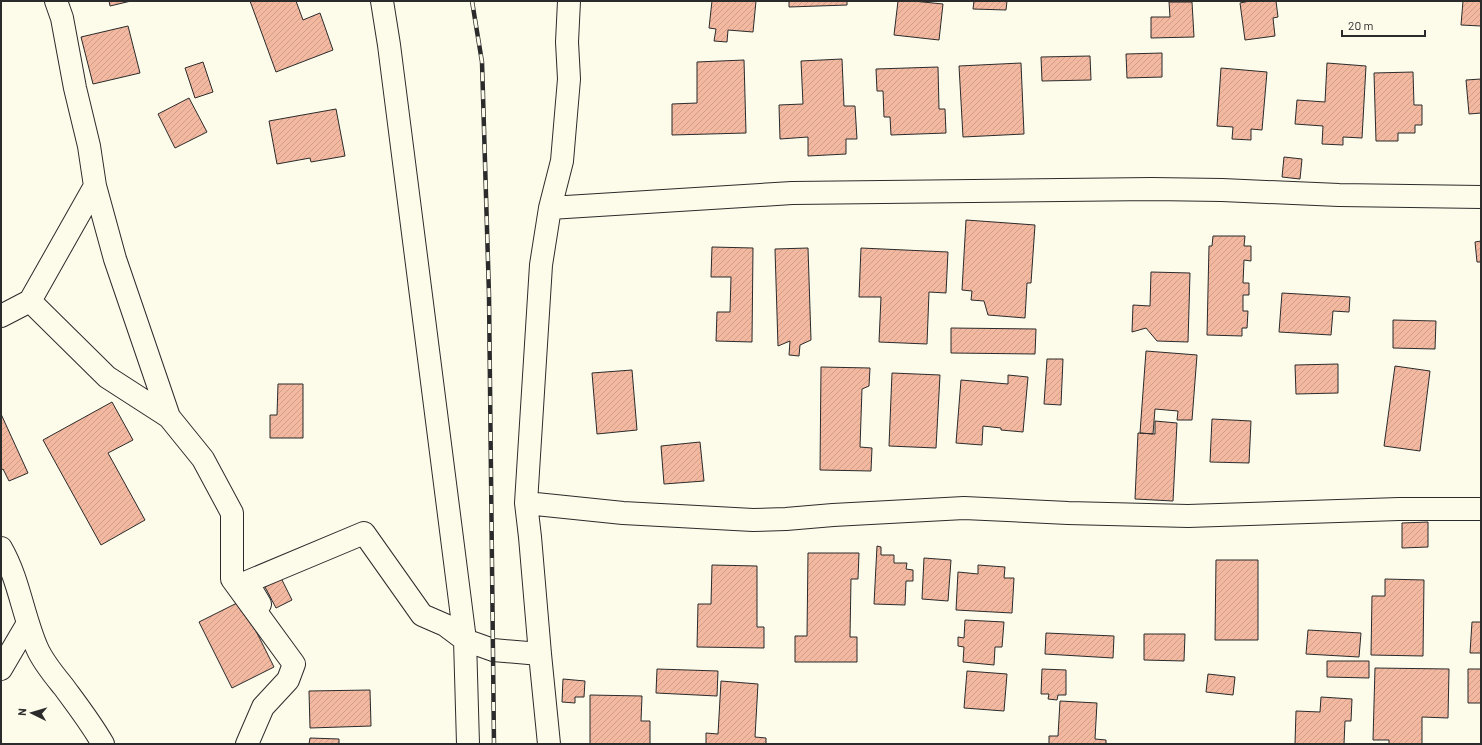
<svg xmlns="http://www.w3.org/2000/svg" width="1482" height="745" font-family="Barlow,sans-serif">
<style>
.building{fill:url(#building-hatch);stroke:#2b2b2b}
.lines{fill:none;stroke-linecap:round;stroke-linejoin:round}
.street-casing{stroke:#2b2b2b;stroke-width:24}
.street{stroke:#fdfbea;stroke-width:22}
.rail-casing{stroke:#2b2b2b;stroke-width:4.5}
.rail{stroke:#fdfbea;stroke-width:3;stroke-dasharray:9;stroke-linecap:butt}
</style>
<defs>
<pattern id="building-hatch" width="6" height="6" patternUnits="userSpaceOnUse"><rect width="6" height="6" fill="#f2b8a0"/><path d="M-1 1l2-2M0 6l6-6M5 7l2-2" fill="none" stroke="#d09e8a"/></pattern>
</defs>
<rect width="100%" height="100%" fill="#fdfbea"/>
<path class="building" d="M 109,1 L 131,1 L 110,6 Z
M 250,1 L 296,1 L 303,20 L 320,13 L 333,50 L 276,72 Z
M 712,1 L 756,1 L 753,32 L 728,30 L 727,42 L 714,41 L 716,29 L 709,28 Z
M 789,1 L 847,1 L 847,5 L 789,7 Z
M 898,1 L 913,1 L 943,4 L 939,40 L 894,35 Z
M 974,1 L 1007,1 L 1006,10 L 973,9 Z
M 1250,1 L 1276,1 L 1278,17 L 1273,18 L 1275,36 L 1245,40 L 1240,3 Z
M 1463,1 L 1481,1 L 1481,26 L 1461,25 Z
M 1169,2 L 1192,2 L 1194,37 L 1151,38 L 1151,17 L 1170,17 Z
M 128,26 L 140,73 L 93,84 L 81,37 Z
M 1162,53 L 1162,77 L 1127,78 L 1126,54 Z
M 1090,56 L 1091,80 L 1042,81 L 1041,57 Z
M 842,59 L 844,106 L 855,106 L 857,139 L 846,139 L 846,154 L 808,156 L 808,137 L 780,139 L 779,105 L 803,104 L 801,61 Z
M 744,60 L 746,133 L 672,135 L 672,104 L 697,103 L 697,62 Z
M 203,62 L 213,92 L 195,98 L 185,68 Z
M 1021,63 L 1024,134 L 963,137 L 959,66 Z
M 1327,63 L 1366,66 L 1362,138 L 1343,137 L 1343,145 L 1322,144 L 1323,126 L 1295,124 L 1297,100 L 1325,102 Z
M 938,67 L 939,109 L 945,109 L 946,133 L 891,135 L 890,117 L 884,117 L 883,91 L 877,91 L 876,69 Z
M 1221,68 L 1267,72 L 1262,130 L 1251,129 L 1251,140 L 1232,139 L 1233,127 L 1217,126 Z
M 1413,72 L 1414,105 L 1422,105 L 1422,125 L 1415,125 L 1415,133 L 1398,133 L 1398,141 L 1376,141 L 1374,73 Z
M 1481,79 L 1481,113 L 1469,114 L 1466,80 Z
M 189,98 L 207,132 L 175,148 L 158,114 Z
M 336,109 L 345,156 L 311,162 L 310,158 L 277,164 L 269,121 Z
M 1284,157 L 1302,159 L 1300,179 L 1282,177 Z
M 966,220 L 1035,225 L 1031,283 L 1027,283 L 1025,318 L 988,315 L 984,301 L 971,300 L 972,291 L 962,290 Z
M 1213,236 L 1245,236 L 1244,246 L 1251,246 L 1251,261 L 1244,260 L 1243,283 L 1249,283 L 1249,295 L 1243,295 L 1243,311 L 1248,311 L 1247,328 L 1242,328 L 1242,336 L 1207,335 L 1209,246 L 1212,246 Z
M 1481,241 L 1481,262 L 1477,262 L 1475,242 Z
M 712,247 L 753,248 L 752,342 L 716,341 L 717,312 L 730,312 L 731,277 L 711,277 Z
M 808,248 L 811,340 L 800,345 L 799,356 L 789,355 L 790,341 L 778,346 L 775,249 Z
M 861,248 L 948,252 L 946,293 L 929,292 L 927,344 L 879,342 L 881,297 L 859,297 Z
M 1151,272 L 1190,273 L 1188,342 L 1157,341 L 1146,328 L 1132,332 L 1133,305 L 1150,306 Z
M 1282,293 L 1350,297 L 1349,312 L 1333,311 L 1331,335 L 1279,332 Z
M 1393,320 L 1436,321 L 1435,349 L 1393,348 Z
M 951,328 L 1036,329 L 1035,354 L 951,353 Z
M 1146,351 L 1197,355 L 1192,420 L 1177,420 L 1178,411 L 1155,409 L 1153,434 L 1140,433 Z
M 1047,359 L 1063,359 L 1061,405 L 1044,404 Z
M 1338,364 L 1338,393 L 1296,394 L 1295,365 Z
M 1395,366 L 1430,371 L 1420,451 L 1384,446 Z
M 821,367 L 870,368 L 869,386 L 862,389 L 860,447 L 872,448 L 871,471 L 820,470 Z
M 632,370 L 637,430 L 597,434 L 592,373 Z
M 892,373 L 940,375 L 936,448 L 889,446 Z
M 1008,375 L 1028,377 L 1023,432 L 1001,430 L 1001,428 L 983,426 L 982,445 L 956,443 L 961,380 L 1008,384 Z
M 278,384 L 303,384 L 303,438 L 270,438 L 270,415 L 277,415 Z
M 112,402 L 133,440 L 108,453 L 145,520 L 101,545 L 43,440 Z
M 1,414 L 28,473 L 9,481 L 3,469 L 1,470 Z
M 1212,419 L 1251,421 L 1249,463 L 1210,462 Z
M 1155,421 L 1177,423 L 1173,501 L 1135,499 L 1138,433 L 1155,434 Z
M 700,442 L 704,481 L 664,484 L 661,446 Z
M 1428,522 L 1428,547 L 1402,548 L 1402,523 Z
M 877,546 L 881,547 L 881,555 L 894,555 L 894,563 L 907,563 L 906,569 L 913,570 L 913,581 L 906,581 L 905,605 L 874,604 Z
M 808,553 L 859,553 L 858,579 L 851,579 L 850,637 L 857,637 L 857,662 L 795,662 L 795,636 L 807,636 Z
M 924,558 L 951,560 L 948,601 L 922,599 Z
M 1216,560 L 1258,560 L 1258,640 L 1215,640 Z
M 712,565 L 757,566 L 757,627 L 764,627 L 764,648 L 697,647 L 698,604 L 711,604 Z
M 978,565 L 1005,567 L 1004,578 L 1014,578 L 1012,613 L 956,610 L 958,572 L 978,574 Z
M 281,578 L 292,600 L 276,608 L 265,587 Z
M 1385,579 L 1424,580 L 1423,656 L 1371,655 L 1372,596 L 1385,596 Z
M 241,601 L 274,667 L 232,688 L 199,622 Z
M 965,620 L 1004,622 L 1002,647 L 995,647 L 994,665 L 963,662 L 964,647 L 958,646 L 958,637 L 964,638 Z
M 1472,622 L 1481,622 L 1481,653 L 1470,653 Z
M 1308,630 L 1361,633 L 1359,657 L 1306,654 Z
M 1046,633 L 1114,636 L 1113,658 L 1045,654 Z
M 1144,634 L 1185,634 L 1184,661 L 1144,660 Z
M 1327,661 L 1369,661 L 1369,678 L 1327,677 Z
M 1375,668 L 1449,669 L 1448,718 L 1422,717 L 1422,744 L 1389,744 L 1389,740 L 1373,740 Z
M 657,669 L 718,671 L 717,696 L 656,693 Z
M 1042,669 L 1066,670 L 1066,695 L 1058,695 L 1057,700 L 1048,699 L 1049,694 L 1041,694 Z
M 1468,669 L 1481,669 L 1481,703 L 1468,703 Z
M 967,671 L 1007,674 L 1004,711 L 964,708 Z
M 1208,674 L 1235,677 L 1233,695 L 1206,692 Z
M 563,679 L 585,681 L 584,697 L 575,697 L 575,703 L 562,702 Z
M 721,681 L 758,684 L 755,737 L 766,738 L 766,744 L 706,744 L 706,733 L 718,734 Z
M 370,690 L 371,726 L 310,728 L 309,691 Z
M 590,695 L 642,696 L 641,721 L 650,721 L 650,744 L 590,744 Z
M 1321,697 L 1352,699 L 1351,721 L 1345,721 L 1344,744 L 1295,744 L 1296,711 L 1320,712 Z
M 1060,701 L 1097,703 L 1095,739 L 1106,740 L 1106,744 L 1049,744 L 1049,736 L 1058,736 Z
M 310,738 L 339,739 L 339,744 L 309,744 Z"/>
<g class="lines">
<defs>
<path id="street" d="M 56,1 L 62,18 L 75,88 L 89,146 L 95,186 L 115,259 L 169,417
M 382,1 L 389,45 L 465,640 L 468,744
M 550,208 L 792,193 L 1152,189 L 1222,190 L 1339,195 L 1481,197
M 30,301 L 95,186
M 1,316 L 30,301 L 107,377 L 169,417 L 203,459 L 232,513 L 232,579 L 294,664 L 288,680 L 263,707 L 247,744
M 526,503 L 541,265 L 550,208 L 562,161 L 569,79 L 567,42 L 569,1
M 1,548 C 19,579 23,616 37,648 C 43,662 54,675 63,686 C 77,705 91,723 103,744
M 260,604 L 247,582 L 364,533 L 422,615 L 445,625 L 465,640 L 493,650 L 540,654 L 549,744
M 540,654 L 530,537 L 526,503 L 623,513 L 753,520 L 786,519 L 833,515 L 964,508 L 1068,513 L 1188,516 L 1399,509 L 1481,509
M 1,669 L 28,623"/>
</defs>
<use href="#street" class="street-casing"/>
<use href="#street" class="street"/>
<defs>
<path id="rail" d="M 472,1 L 482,62 L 489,295 L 494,744"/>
</defs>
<use href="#rail" class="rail-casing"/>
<use href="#rail" class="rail"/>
</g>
<rect width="1482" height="745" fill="none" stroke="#2b2b2b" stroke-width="4"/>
<g transform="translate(32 713) rotate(275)" stroke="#fdfbea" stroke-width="3" paint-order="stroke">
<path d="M0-3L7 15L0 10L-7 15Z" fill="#2b2b2b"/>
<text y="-6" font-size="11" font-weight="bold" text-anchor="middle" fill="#2b2b2b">N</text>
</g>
<path d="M1342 30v6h83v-6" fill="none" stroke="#2b2b2b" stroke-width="2"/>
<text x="1348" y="30" font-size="12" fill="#2b2b2b" stroke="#fdfbea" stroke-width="3" paint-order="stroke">20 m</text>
</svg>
